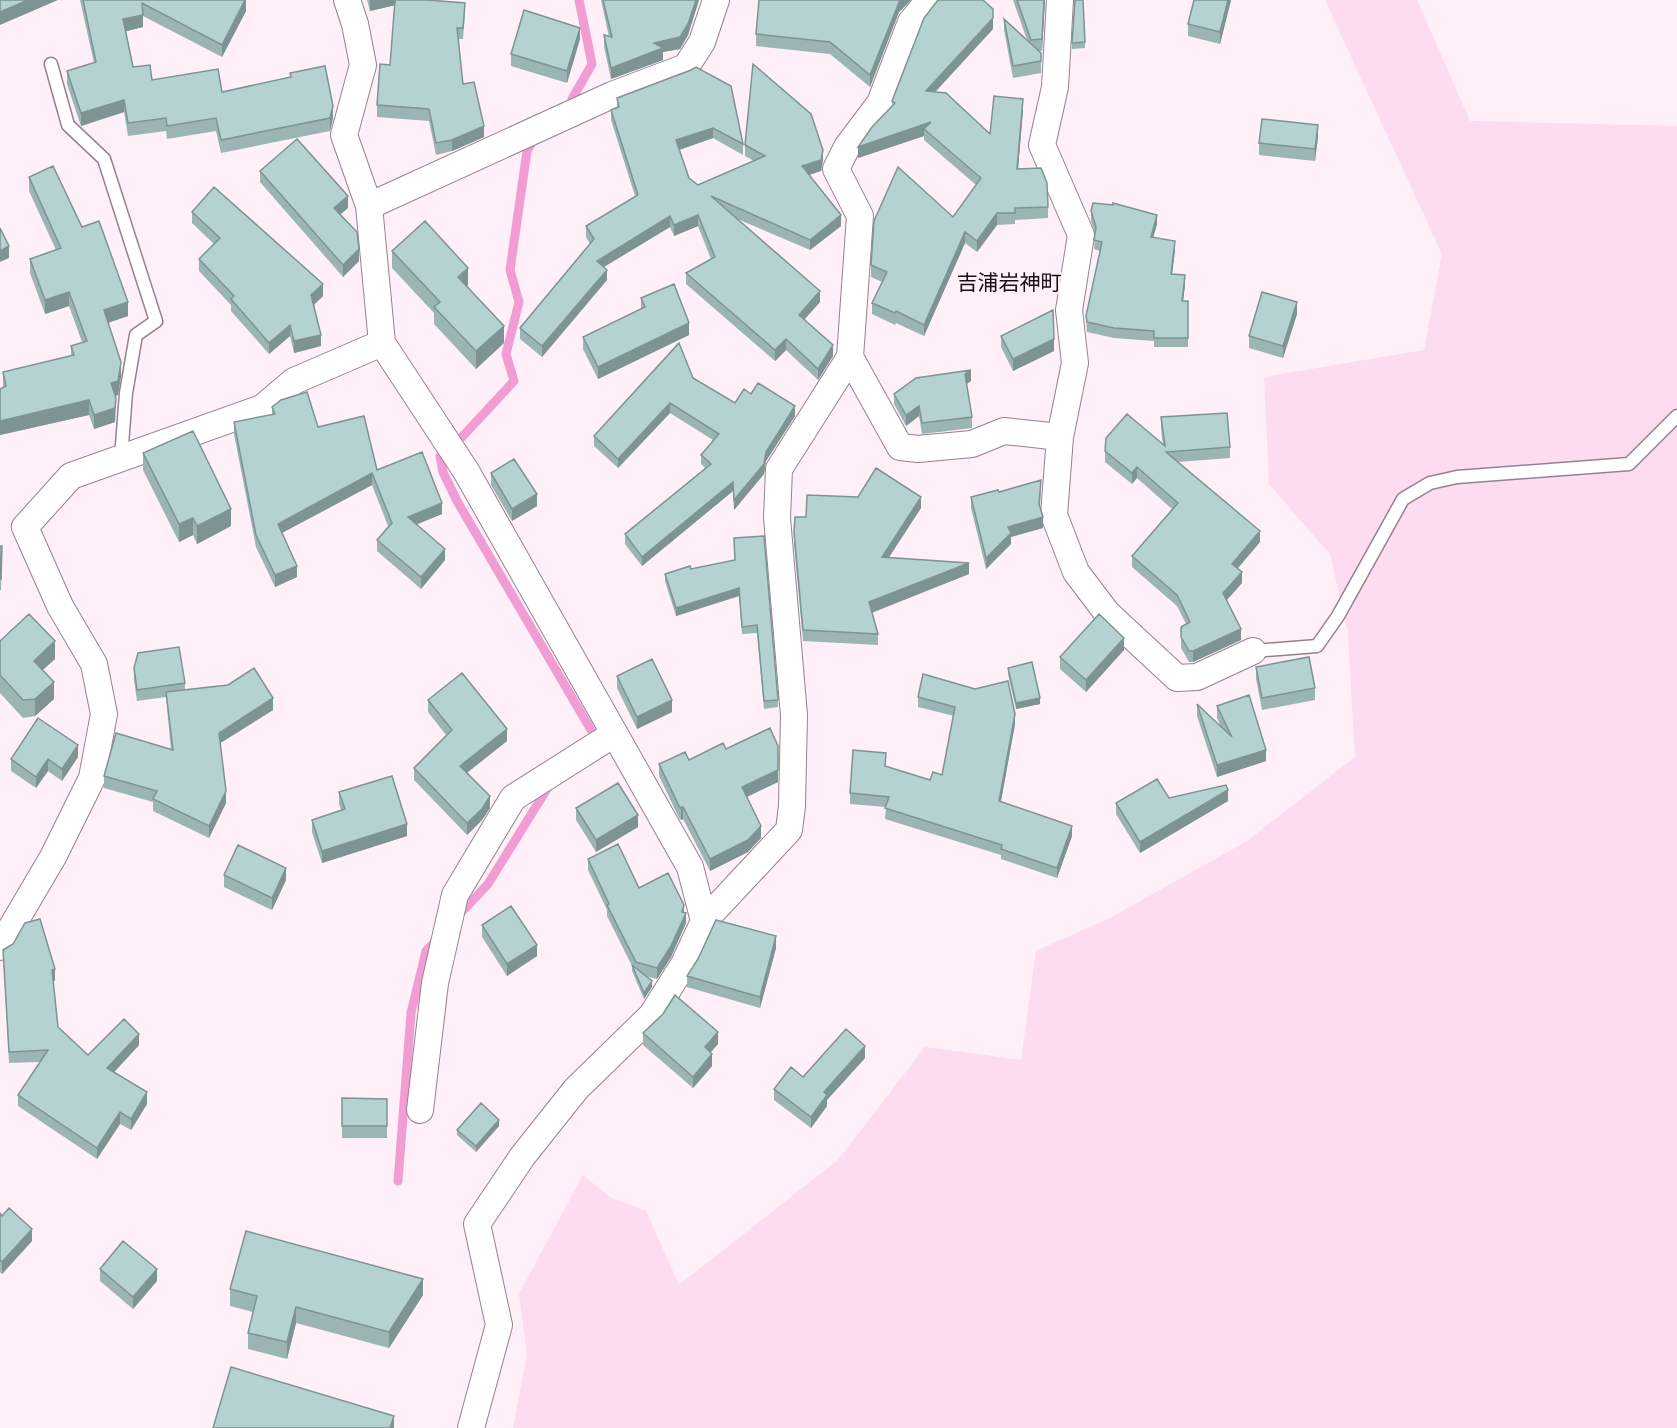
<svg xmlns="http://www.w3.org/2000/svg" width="1677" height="1428" font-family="'Exo 2','Noto Sans JP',sans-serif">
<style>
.green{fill:#fddbf0}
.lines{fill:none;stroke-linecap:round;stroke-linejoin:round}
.stream{stroke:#f19cd3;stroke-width:9}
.lane-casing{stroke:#97818f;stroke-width:15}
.street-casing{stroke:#97818f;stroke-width:28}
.lane{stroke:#fff;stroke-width:12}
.street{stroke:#fff;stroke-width:26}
.wall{fill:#9bb5b5}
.shaded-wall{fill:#7e9393}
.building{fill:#b4d2d2;stroke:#7e9393;stroke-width:1.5}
.labels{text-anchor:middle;stroke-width:4.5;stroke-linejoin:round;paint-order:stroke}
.neighbourhood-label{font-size:21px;fill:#170f14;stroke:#feeff8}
</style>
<rect width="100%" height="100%" fill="#feeff8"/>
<path class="green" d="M 1325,0 L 1417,0 L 1470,121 L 1677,126 L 1677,1428 L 513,1428 L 527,1355 L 519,1294 L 583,1175 L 611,1198 L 646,1211 L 679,1285 L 838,1160 L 925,1047 L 1021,1060 L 1036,951 L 1112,917 L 1247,841 L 1355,757 L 1348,633 L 1330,554 L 1269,484 L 1264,377 L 1424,350 L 1442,254 Z"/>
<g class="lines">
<path class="stream" d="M 572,99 L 592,64 L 579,0
M 462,437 L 514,381 L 506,354 L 519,302 L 510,270 L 527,151 L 533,141
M 440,456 L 443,472 L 457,501 L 591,730
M 457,917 L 488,884 L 550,784
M 398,1181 L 411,1013 L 426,951 L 438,939"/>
<defs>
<path id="lane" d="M 51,64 L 68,125 L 104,159 L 156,321 L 136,335 L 126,393 L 121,458
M 1253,651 L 1317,646 L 1338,616 L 1403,499 L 1430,483 L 1457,477 L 1629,464 L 1677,416"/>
<path id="street" d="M 347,0 L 355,24 L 363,65 L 344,135 L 369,206 L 382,343 L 466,471 L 690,867 L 704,921
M 1060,0 L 1055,87 L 1042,145 L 1081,235 L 1069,310 L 1075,363 L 1060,437 L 1054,515 L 1076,572 L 1107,613 L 1177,678 L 1197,677 L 1253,651
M 369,206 L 612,95 L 686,67 L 702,42 L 716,0
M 850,357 L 900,447 L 918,449 L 972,444 L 1004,431 L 1060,437
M 0,947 L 53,857 L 92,778 L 104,714 L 94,664 L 60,606 L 25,527 L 71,476 L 262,408 L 294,381 L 382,343
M 420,1110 L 435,983 L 455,895 L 513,798 L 614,734
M 471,1428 L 499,1325 L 477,1224 L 522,1157 L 576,1089 L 652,1015 L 684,964 L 704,921 L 789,830 L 792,806 L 794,715 L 777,518 L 779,469 L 850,357 L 860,216 L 836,169 L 847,147 L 880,103 L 911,22 L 929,0"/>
</defs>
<use href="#lane" class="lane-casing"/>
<use href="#street" class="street-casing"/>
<use href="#lane" class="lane"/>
<use href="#street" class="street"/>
</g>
<path class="wall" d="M 80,0 L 246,0 L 246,11 L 222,57 L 143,16 L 143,27 L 126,31 L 133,67 L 152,80 L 222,92 L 290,77 L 290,73 L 333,118 L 330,131 L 221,153 L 216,131 L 167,139 L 166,131 L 128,136 L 124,112 L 81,126 L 67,84 L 67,71 L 94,63 Z
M 367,0 L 428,0 L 465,14 L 463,39 L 458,39 L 463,84 L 484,137 L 452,151 L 436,155 L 429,121 L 377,117 L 377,105 L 390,65 L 395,5 L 370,11 Z
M 601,0 L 699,0 L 688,35 L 680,49 L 663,52 L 663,60 L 611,79 L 604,47 L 604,35 L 609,37 Z
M 759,0 L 911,0 L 899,12 L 870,87 L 830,54 L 756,46 L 756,34 Z
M 1013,0 L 1045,0 L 1042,51 L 1039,51 L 1041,53 L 1041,73 L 1013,78 L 1004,30 L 1004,19 L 1027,40 Z
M 1194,0 L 1231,0 L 1220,44 L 1188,36 L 1188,24 Z
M 993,29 L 935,92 L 990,134 L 1023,110 L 1018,169 L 1048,207 L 1048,218 L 1015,220 L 1015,224 L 997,225 L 977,252 L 965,243 L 924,336 L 896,323 L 895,325 L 872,314 L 872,303 L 882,282 L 871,277 L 871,265 L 953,217 L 976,185 L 924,140 L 924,136 L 858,158 L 892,106 L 892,101 Z
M 580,39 L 567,83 L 511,66 L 511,54 Z
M 1085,42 L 1085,48 L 1072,49 L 1072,43 Z
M 691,70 L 743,144 L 743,155 L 713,138 L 679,150 L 689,178 L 698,185 L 754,161 L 745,156 L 745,145 L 823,160 L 821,171 L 809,175 L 841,226 L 810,250 L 735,218 L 820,302 L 805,319 L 833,356 L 818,380 L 786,350 L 775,361 L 686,284 L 686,273 L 711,259 L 698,226 L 674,236 L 670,227 L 604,267 L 607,280 L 542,357 L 520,339 L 520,328 L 590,244 L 586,237 L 586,226 L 635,196 L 611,120 L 611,110 L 617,108 L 617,98 Z
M 1318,137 L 1315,161 L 1259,155 L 1259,143 Z
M 260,171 L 348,208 L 340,214 L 359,261 L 343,277 L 260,182 Z
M 29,177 L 82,227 L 128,316 L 108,323 L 121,376 L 118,395 L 116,396 L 115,422 L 94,429 L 89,415 L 0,435 L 0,389 L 3,388 L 3,372 L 71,356 L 71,346 L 82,342 L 69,306 L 45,314 L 30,273 L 30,259 L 56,250 L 29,191 Z
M 1091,211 L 1157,224 L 1153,237 L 1175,250 L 1172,274 L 1185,285 L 1183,301 L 1188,301 L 1188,347 L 1154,347 L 1154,341 L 1114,338 L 1087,332 L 1086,316 L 1100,251 L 1094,249 L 1095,233 L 1091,221 Z
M 192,212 L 323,296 L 314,305 L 321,346 L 294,353 L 290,336 L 269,354 L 231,311 L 231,305 L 199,271 L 199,259 L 214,244 L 192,223 Z
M 392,251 L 468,285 L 467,286 L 504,343 L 476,369 L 434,324 L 434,313 L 392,268 Z
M 641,298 L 689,335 L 598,379 L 583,349 L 583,337 L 641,309 Z
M 1297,314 L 1283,358 L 1249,348 L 1249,336 Z
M 1001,336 L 1054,351 L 1013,371 L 1001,347 Z
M 693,378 L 735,403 L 751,394 L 795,416 L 766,461 L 764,474 L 734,510 L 733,491 L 642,566 L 625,544 L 625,534 L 705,468 L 701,464 L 701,455 L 713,440 L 670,413 L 618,468 L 594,446 L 594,436 Z
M 971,381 L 966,384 L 972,417 L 972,428 L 922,434 L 919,416 L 906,426 L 894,404 L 894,394 Z
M 272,407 L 318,427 L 377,470 L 442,514 L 417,524 L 445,560 L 421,589 L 377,551 L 377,540 L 388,526 L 372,485 L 282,533 L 297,577 L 275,587 L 256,547 L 234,434 L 234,422 L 272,415 Z
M 1161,417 L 1230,447 L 1230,458 L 1178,462 L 1260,542 L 1238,568 L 1242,583 L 1227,600 L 1241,640 L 1193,662 L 1189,662 L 1181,648 L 1181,627 L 1186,624 L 1177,606 L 1132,567 L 1132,556 L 1172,509 L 1137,478 L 1132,484 L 1105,462 L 1105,451 L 1163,445 L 1161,428 Z
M 143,453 L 231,526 L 197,544 L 193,535 L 179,542 L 143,470 Z
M 491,473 L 537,506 L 512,521 L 491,485 Z
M 1041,490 L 1040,506 L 1043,528 L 1011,537 L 1011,544 L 986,569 L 971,508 L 971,497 L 999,492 Z
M 921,508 L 889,557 L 969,574 L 872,612 L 878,634 L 878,645 L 803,641 L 794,543 L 794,532 L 806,517 Z
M 734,538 L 778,700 L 778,707 L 764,709 L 757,633 L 742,634 L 739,596 L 676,616 L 665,581 L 665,574 L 691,569 L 735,560 Z
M 0,546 L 2,558 L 1,590 L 0,590 Z
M 0,641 L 55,659 L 42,670 L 54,699 L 35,716 L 23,718 L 0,693 Z
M 1124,650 L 1086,692 L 1060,669 L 1060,657 Z
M 1256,667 L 1315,688 L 1315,700 L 1262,710 L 1256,679 Z
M 134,668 L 185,683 L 185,690 L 273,710 L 220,743 L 226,803 L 209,838 L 153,811 L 153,802 L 104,788 L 104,776 L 171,750 L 166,697 L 137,701 L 134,680 Z
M 1008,668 L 1040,704 L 1016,709 L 1008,674 Z
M 923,674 L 1015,724 L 1001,802 L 1072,836 L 1057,878 L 1001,859 L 1001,855 L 885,819 L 886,807 L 850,804 L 850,793 L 885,766 L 930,780 L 942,775 L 954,716 L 918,707 L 918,697 Z
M 617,676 L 672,712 L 637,729 L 617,688 Z
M 428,700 L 507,741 L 467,773 L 490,808 L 482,820 L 467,835 L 414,780 L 414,768 L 446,735 L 428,712 Z
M 1197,704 L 1221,727 L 1217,718 L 1217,706 L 1266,761 L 1217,777 L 1197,716 Z
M 726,749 L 778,782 L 747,797 L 761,838 L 748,852 L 710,871 L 683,819 L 681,820 L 679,818 L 659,776 L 659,764 L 689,760 Z
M 78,757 L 62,781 L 48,771 L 36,788 L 11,771 L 11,759 Z
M 339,792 L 407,836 L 322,863 L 312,832 L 312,820 L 341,810 L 339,804 Z
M 1169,798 L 1228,801 L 1140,853 L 1116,814 L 1116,803 Z
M 576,808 L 638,827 L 596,852 L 576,820 Z
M 588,859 L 684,912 L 686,923 L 671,957 L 657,979 L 645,976 L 652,987 L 644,999 L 632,971 L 632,966 L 607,916 L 607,910 L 588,870 Z
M 224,875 L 286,880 L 272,910 L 224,887 Z
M 482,925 L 537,956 L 507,976 L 482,937 Z
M 776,948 L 760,1008 L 687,987 L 687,976 L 698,959 Z
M 3,950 L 55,981 L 53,981 L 58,1027 L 88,1055 L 139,1045 L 114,1072 L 147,1104 L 131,1130 L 120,1124 L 97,1159 L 18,1106 L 18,1095 L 40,1062 L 9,1063 Z
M 643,1033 L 718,1044 L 710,1052 L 712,1066 L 693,1088 L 643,1045 Z
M 865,1058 L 827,1100 L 827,1106 L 811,1128 L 774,1100 L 774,1089 Z
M 342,1098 L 387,1099 L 387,1138 L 342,1138 Z
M 499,1126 L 476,1152 L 457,1135 L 457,1130 Z
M 0,1213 L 32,1241 L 2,1274 L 0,1272 Z
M 100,1269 L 157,1281 L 133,1309 L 100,1281 Z
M 230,1289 L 423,1295 L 389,1348 L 296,1323 L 287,1359 L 248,1349 L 248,1333 L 253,1312 L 230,1306 Z"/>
<path class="shaded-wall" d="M 28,0 L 58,0 L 0,25 L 0,12 Z
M 245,0 L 246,0 L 246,11 L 222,57 L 222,45 Z
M 370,0 L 396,0 L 396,5 L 370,11 Z
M 696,0 L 699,0 L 688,35 L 680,49 L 663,52 L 663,60 L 611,79 L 611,68 L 654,43 Z
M 900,0 L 911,0 L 899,12 L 870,87 L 870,75 Z
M 1044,0 L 1045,0 L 1042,51 L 1042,39 Z
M 1228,0 L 1231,0 L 1220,44 L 1220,32 Z
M 143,15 L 143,27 L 123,32 L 123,19 Z
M 993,18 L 993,29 L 926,102 L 926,91 Z
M 580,28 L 580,39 L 567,83 L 567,71 Z
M 1023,99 L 1023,110 L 1017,181 L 1017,169 Z
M 124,100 L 124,112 L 81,126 L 81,113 Z
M 333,106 L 333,118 L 330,131 L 330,118 Z
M 931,122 L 924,129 L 924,136 L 858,158 L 858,147 Z
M 1318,125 L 1318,137 L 1315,161 L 1315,149 Z
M 484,126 L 484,137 L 452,151 L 452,140 Z
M 713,128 L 713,138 L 676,151 L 676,140 Z
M 823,150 L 823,160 L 821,171 L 802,177 L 802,166 Z
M 348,196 L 348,208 L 334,220 L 334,208 Z
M 997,213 L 997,225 L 977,252 L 977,241 Z
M 698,215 L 698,226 L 674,236 L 674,225 Z
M 841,215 L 841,226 L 810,250 L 810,240 Z
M 1157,215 L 1157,224 L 1151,246 L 1151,237 Z
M 670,216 L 670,227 L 597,271 L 597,261 Z
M 965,232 L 965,243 L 924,336 L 924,325 Z
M 1175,241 L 1175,250 L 1171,283 L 1171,274 Z
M 9,246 L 9,258 L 0,262 L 0,251 Z
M 359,249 L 359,261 L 343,277 L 343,265 Z
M 468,268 L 468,285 L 458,294 L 458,277 Z
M 607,270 L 607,280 L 542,357 L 542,346 Z
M 1185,275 L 1185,285 L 1182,311 L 1182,301 Z
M 323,284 L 323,296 L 311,307 L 311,295 Z
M 820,291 L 820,302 L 799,325 L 799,315 Z
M 69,292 L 69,306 L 45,314 L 45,300 Z
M 128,302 L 128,316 L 104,324 L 104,310 Z
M 1297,302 L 1297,314 L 1283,358 L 1283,346 Z
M 689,323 L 689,335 L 598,379 L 598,367 Z
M 290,325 L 290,336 L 269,354 L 269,343 Z
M 504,326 L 504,343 L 476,369 L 476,351 Z
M 321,335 L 321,346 L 294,353 L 294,341 Z
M 786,339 L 786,350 L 775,361 L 775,350 Z
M 1054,339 L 1054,351 L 1013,371 L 1013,359 Z
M 833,345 L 833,356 L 818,380 L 818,369 Z
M 121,362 L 121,376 L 118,395 L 111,397 L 111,383 Z
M 971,370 L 971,381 L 965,385 L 965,374 Z
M 116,398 L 115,422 L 94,429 L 94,415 Z
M 89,400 L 89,415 L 0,435 L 0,421 Z
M 670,403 L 670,413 L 618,468 L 618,459 Z
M 795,406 L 795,416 L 766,461 L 764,474 L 734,510 L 734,500 Z
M 919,406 L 919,416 L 906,426 L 906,415 Z
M 1137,467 L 1137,478 L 1132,484 L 1132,473 Z
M 372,473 L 372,485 L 278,535 L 278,524 Z
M 733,482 L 733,491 L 642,566 L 642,557 Z
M 537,494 L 537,506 L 512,521 L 512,509 Z
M 921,497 L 921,508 L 882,568 L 882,557 Z
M 442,503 L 442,514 L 408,528 L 408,517 Z
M 231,509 L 231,526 L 197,544 L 197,526 Z
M 1043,517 L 1043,528 L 1011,537 L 1011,544 L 986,569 L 986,558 L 1008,527 Z
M 193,518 L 193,535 L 179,542 L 179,524 Z
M 1260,531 L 1260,542 L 1232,575 L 1232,564 Z
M 445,549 L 445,560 L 421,589 L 421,577 Z
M 969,563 L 969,574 L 869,614 L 869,602 Z
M 297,566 L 297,577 L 275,587 L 275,575 Z
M 1242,572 L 1242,583 L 1223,604 L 1223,593 Z
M 739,588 L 739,596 L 676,616 L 676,608 Z
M 1241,629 L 1241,640 L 1193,662 L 1193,651 Z
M 1124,638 L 1124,650 L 1086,692 L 1086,680 Z
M 55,641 L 55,659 L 34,678 L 34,661 Z
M 54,682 L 54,699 L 35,716 L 35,699 Z
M 273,698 L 273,710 L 219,744 L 219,733 Z
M 1040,698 L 1040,704 L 1016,709 L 1016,703 Z
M 672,700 L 672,712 L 637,729 L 637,717 Z
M 1015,714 L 1015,724 L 999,811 L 999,801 Z
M 507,729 L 507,741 L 460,778 L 460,766 Z
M 78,745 L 78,757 L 62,781 L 62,769 Z
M 778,746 L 778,782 L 742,799 L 742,787 Z
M 1266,750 L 1266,761 L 1217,777 L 1217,765 Z
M 48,759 L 48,771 L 36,788 L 36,777 Z
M 1228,790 L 1228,801 L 1140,853 L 1140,842 Z
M 226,791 L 226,803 L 209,838 L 209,826 Z
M 490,796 L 490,808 L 482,820 L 467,835 L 467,823 Z
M 683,807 L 683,819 L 681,820 L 681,808 Z
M 638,815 L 638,827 L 596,852 L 596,840 Z
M 407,824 L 407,836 L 322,863 L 322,851 Z
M 761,826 L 761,838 L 748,852 L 710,871 L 710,859 Z
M 1072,826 L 1072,836 L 1057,878 L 1057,868 Z
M 286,868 L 286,880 L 272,910 L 272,898 Z
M 684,905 L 684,915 L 686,913 L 686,923 L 671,957 L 657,979 L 657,968 Z
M 776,936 L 776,948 L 760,1008 L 760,997 Z
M 537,945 L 537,956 L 507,976 L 507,964 Z
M 55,969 L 55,981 L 52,981 L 52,970 Z
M 652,981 L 652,987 L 644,999 L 644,993 Z
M 718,1032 L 718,1044 L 705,1059 L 705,1047 Z
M 139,1034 L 139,1045 L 107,1080 L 107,1068 Z
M 865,1046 L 865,1058 L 827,1100 L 827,1106 L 811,1128 L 811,1117 L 824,1092 Z
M 712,1054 L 712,1066 L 693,1088 L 693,1077 Z
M 147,1092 L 147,1104 L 131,1130 L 131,1119 Z
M 120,1112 L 120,1124 L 97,1159 L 97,1148 Z
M 499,1120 L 499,1126 L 476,1152 L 476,1146 Z
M 32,1229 L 32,1241 L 2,1274 L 2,1262 Z
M 157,1269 L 157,1281 L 133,1309 L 133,1297 Z
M 423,1279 L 423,1295 L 389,1348 L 389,1332 Z
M 296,1307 L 296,1323 L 287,1359 L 287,1342 Z
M 394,1416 L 394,1428 L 390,1428 Z"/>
<path class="building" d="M 0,0 L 28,0 L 0,12 Z
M 83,0 L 245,0 L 222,45 L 142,3 L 143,15 L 123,19 L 133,67 L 150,65 L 152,80 L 218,69 L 222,92 L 291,77 L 290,73 L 325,66 L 333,106 L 330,118 L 221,140 L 216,118 L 167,126 L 166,118 L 128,123 L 124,100 L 81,113 L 67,71 L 96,62 Z
M 395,0 L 428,0 L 465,3 L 463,28 L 457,28 L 463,84 L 474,82 L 484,126 L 452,140 L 436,143 L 429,109 L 377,105 L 380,64 L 390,65 Z
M 603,0 L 696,0 L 688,24 L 680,37 L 654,43 L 663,48 L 611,68 L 604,35 L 612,37 Z
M 759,0 L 900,0 L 870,75 L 830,42 L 756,34 Z
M 938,0 L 983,0 L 993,9 L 993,18 L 926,91 L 946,93 L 990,134 L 994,96 L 1023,99 L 1017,169 L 1041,168 L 1047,183 L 1048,207 L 1015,208 L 1015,213 L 997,213 L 977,241 L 965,232 L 924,325 L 896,311 L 895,313 L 872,303 L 887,272 L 871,265 L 874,221 L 898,167 L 953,217 L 981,178 L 924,129 L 931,122 L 858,147 L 872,127 L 895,103 L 892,101 L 924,18 Z
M 1017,0 L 1044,0 L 1042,39 L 1031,40 Z
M 1075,0 L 1083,0 L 1085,42 L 1072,43 Z
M 1194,0 L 1228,0 L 1220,32 L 1188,24 Z
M 524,10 L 580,28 L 567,71 L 511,54 Z
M 1004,19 L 1041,53 L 1041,61 L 1013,66 Z
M 753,64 L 811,114 L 823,150 L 821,160 L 802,166 L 841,215 L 810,240 L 711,196 L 820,291 L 799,315 L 833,345 L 818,369 L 786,339 L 775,350 L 686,273 L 715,257 L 698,215 L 674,225 L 670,216 L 597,261 L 607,270 L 542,346 L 520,328 L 594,239 L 586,226 L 638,195 L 611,110 L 619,107 L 617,98 L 691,70 L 696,67 L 731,86 L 743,144 L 713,128 L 676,140 L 689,178 L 698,185 L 765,156 L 745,145 Z
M 1262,119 L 1318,125 L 1315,149 L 1259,143 Z
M 297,139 L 348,196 L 334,208 L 357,232 L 359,249 L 343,265 L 260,171 Z
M 53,166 L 82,227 L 99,221 L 128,302 L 104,310 L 121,362 L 118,381 L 111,383 L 116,398 L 115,408 L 94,415 L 89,400 L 0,421 L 0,389 L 6,386 L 3,372 L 74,355 L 71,346 L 87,341 L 69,292 L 45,300 L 30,259 L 61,248 L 29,177 Z
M 214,187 L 323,284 L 311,295 L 321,335 L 294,341 L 290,325 L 269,343 L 231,299 L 234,296 L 199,259 L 220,238 L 192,212 Z
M 1093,203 L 1113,205 L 1113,203 L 1157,215 L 1151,237 L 1175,241 L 1171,274 L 1185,275 L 1182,301 L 1188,301 L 1188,338 L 1154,338 L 1154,331 L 1114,328 L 1087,322 L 1086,316 L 1102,242 L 1094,240 L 1096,227 L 1091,211 Z
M 425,221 L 468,268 L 458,277 L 504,326 L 476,351 L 434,307 L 440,302 L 392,251 Z
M 0,228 L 9,246 L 0,251 Z
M 674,284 L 689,323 L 598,367 L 583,337 L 645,307 L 641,298 Z
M 1262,292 L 1297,302 L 1283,346 L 1249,336 Z
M 1053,310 L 1054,339 L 1013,359 L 1001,336 Z
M 679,343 L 693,378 L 735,403 L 744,389 L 751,394 L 758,383 L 795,406 L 766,452 L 764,464 L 734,500 L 733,482 L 642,557 L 625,534 L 711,464 L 701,455 L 719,434 L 670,403 L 618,459 L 594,436 Z
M 971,370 L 965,374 L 972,417 L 922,423 L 919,406 L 906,415 L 894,394 L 916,378 Z
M 307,392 L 318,427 L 364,416 L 377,470 L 422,452 L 442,503 L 408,517 L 445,549 L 421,577 L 377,540 L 392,523 L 372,473 L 278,524 L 297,566 L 275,575 L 256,535 L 234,422 L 275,414 L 272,407 L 281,400 Z
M 1227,413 L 1230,447 L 1166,452 L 1260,531 L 1232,564 L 1242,572 L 1223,593 L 1241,629 L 1193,651 L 1189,651 L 1181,637 L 1181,627 L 1190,622 L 1177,595 L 1132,556 L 1178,503 L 1137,467 L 1132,473 L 1105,451 L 1106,438 L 1127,414 L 1165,446 L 1161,417 Z
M 193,431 L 231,509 L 197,526 L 193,518 L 179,524 L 143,453 Z
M 514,459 L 537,494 L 512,509 L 491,473 Z
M 876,468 L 921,497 L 882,557 L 969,563 L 869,602 L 878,634 L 803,630 L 794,532 L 795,517 L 806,517 L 807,495 L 858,497 Z
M 1041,480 L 1039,504 L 1043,517 L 1008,527 L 1011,533 L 986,558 L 971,497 L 998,490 L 999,492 Z
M 764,536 L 778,700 L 764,701 L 757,625 L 742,627 L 739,588 L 676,608 L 665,574 L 690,566 L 691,569 L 735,560 L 734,538 Z
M 0,546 L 2,546 L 1,579 L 0,579 Z
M 29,614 L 55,641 L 34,661 L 54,682 L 35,699 L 23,700 L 0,675 L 0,641 Z
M 1099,614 L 1124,638 L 1086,680 L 1060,657 Z
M 179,647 L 185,683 L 137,690 L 134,668 L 138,653 Z
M 1309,657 L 1315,688 L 1262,698 L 1256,667 Z
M 652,659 L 672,700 L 637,717 L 617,676 Z
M 1032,662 L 1040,698 L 1016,703 L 1008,668 Z
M 254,668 L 273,698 L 219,733 L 226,791 L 209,826 L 153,799 L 157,791 L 104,776 L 116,733 L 173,750 L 166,692 L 228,685 Z
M 462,673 L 507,729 L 460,766 L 490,796 L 482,809 L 467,823 L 414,768 L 452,730 L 428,700 Z
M 923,674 L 975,689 L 1008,681 L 1015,714 L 999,801 L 1072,826 L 1057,868 L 1001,849 L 1002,845 L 885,808 L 889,797 L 850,793 L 853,750 L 886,753 L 885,766 L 930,780 L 933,772 L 942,775 L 955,707 L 918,697 Z
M 1249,695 L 1266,750 L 1217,765 L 1197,704 L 1232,737 L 1217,706 Z
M 38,718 L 78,745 L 62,769 L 48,759 L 36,777 L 11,759 Z
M 770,728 L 778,746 L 778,770 L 742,787 L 761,826 L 748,840 L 710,859 L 683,807 L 681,808 L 679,806 L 659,764 L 685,752 L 689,760 L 723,743 L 726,749 Z
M 392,776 L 407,824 L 322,851 L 312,820 L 345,809 L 339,792 Z
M 1157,779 L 1169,798 L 1226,785 L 1228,790 L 1140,842 L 1116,803 Z
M 618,783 L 638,815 L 596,840 L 576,808 Z
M 618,844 L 639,888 L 668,873 L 684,905 L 682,912 L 686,913 L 671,946 L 657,968 L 636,962 L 607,905 L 609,904 L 588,859 Z
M 238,845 L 286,868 L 272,898 L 224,875 Z
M 511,906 L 537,945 L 507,964 L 482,925 Z
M 40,919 L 55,969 L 52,970 L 58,1027 L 88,1055 L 124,1019 L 139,1034 L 107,1068 L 147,1092 L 131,1119 L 120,1112 L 97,1148 L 18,1095 L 48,1050 L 9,1052 L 3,950 L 13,944 L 25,923 Z
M 716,920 L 776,936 L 760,997 L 687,976 L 698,959 Z
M 632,965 L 652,981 L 644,993 Z
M 675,995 L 718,1032 L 705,1047 L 712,1054 L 693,1077 L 643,1033 L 663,1014 Z
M 846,1029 L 865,1046 L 824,1092 L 827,1095 L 811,1117 L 774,1089 L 791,1067 L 803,1077 Z
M 342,1098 L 387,1099 L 387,1126 L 342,1126 Z
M 481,1103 L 499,1120 L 476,1146 L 457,1130 Z
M 9,1208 L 32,1229 L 2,1262 L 0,1260 L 0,1213 L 2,1216 Z
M 246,1231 L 423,1279 L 389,1332 L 296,1307 L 287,1342 L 248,1333 L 257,1296 L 230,1289 Z
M 123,1241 L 157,1269 L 133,1297 L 100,1269 Z
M 231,1367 L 394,1416 L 390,1428 L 213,1428 Z"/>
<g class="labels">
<g class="neighbourhood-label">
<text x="1009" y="290">吉浦岩神町</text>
</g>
</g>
</svg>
